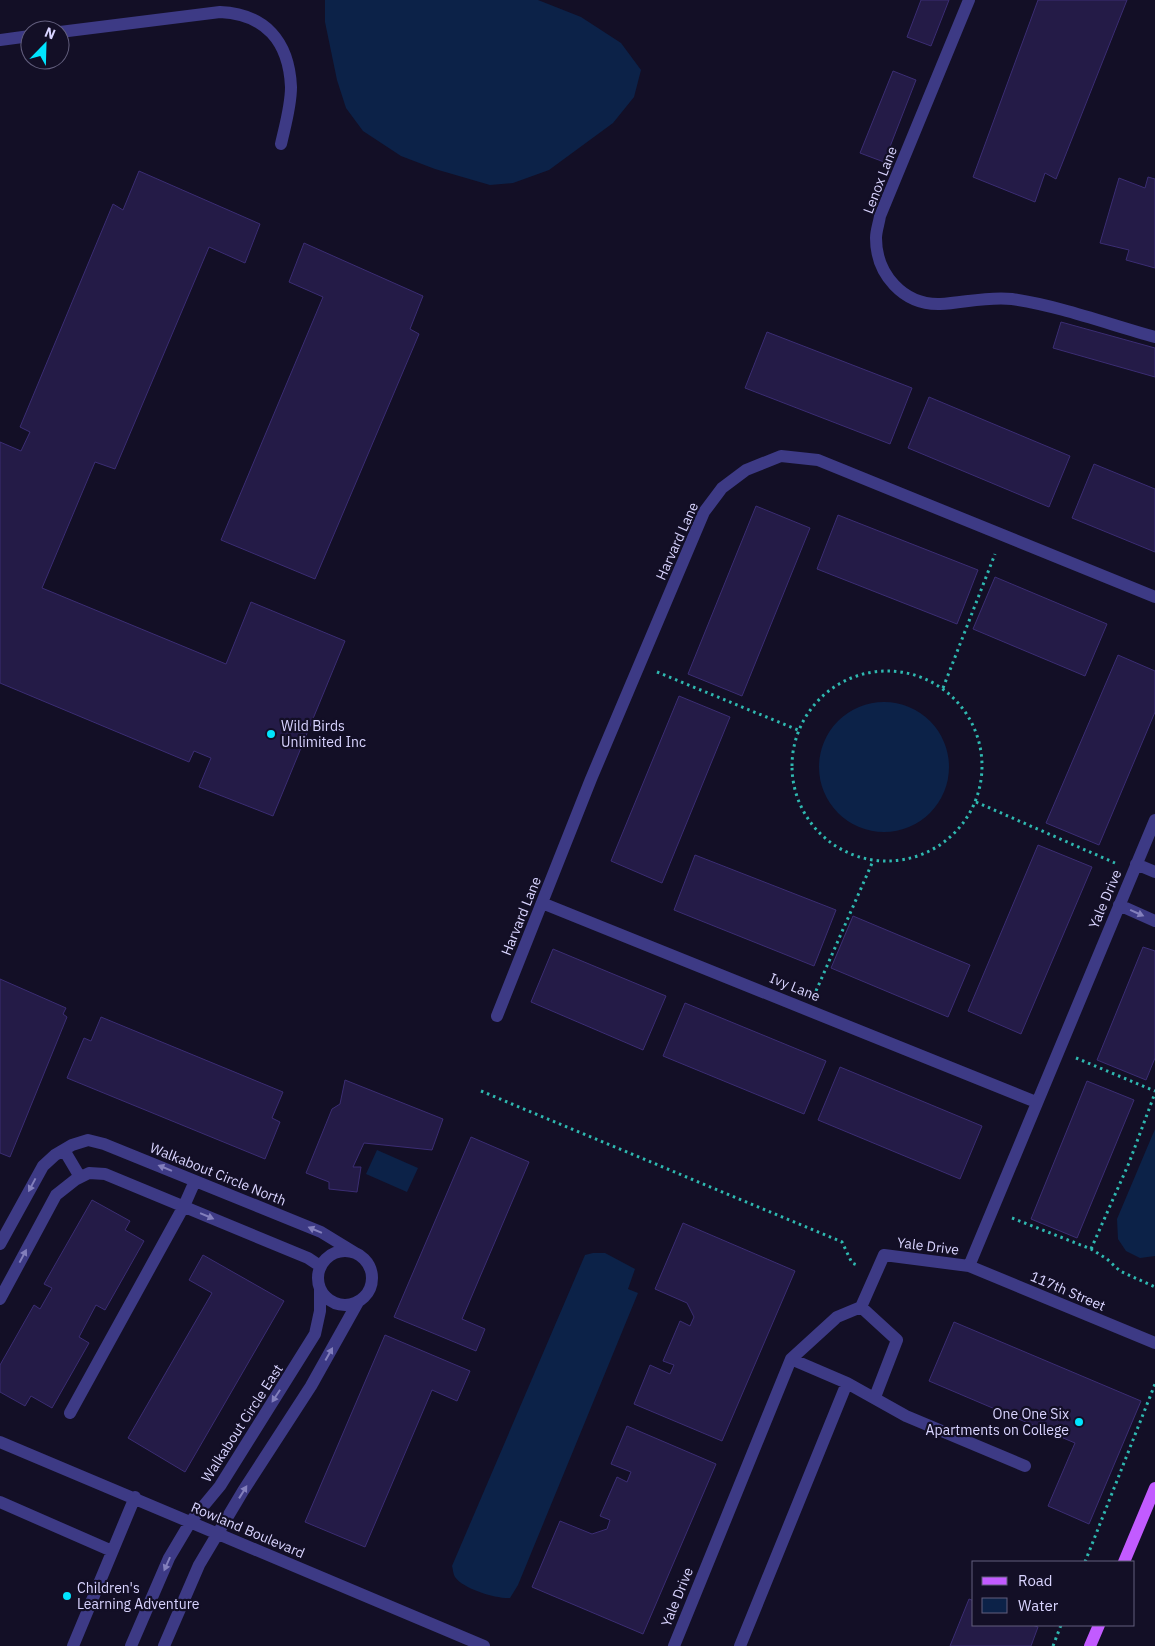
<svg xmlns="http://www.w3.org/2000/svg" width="1155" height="1646" font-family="'IBM Plex Sans',sans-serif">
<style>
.water{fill:#0c2248}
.building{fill:#241b47;stroke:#3b2d73}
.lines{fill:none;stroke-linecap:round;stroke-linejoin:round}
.path{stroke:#2fb8b0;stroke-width:3;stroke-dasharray:2.5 4;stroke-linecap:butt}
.minor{stroke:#3d3a85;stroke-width:12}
.major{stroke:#c25bff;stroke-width:12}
.oneway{fill:#837fbc}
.poi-dot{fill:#00e5ff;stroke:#130f26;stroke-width:2}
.labels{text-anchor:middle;stroke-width:4.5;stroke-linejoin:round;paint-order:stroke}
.street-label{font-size:14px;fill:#d9d4ff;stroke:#130f26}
.poi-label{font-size:14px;fill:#d9d4ff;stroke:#130f26;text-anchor:start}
</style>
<rect width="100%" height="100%" fill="#130f26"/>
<path class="water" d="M 325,0 L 538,0 L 581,17 L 621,43 L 641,70 L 634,97 L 613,123 L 549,170 L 513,183 L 490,185 L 435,169 L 401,156 L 363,131 L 346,108 L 337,80 L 325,22 Z
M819 767a65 65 0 1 1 130 0a65 65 0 1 1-130 0Z
M 1155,1129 L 1155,1256 L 1140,1258 L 1126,1251 L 1118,1239 L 1117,1219 Z
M 377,1150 L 418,1168 L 407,1192 L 366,1174 Z
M 593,1253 L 605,1253 L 635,1269 L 628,1289 L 638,1293 L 518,1585 L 510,1598 C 497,1599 463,1589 455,1577 C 453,1574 453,1569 452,1566 L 585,1255 Z"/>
<path class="building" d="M 921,0 L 949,0 L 931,46 L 907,37 Z
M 1038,0 L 1127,0 L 1056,179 L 1045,173 L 1035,202 L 973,177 Z
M 893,71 L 916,80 L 884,162 L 860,153 Z
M 139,171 L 260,224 L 245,263 L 209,247 L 115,469 L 95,462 L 42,588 L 226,664 L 251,602 L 345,641 L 273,816 L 199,787 L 211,758 L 194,751 L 189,762 L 0,683 L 0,442 L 21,451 L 30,432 L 20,427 L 113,204 L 123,210 Z
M 1148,177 L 1155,179 L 1155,268 L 1126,260 L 1129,250 L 1100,243 L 1119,178 L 1145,188 Z
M 304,243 L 423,296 L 410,329 L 419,334 L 315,579 L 221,540 L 323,297 L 289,282 Z
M 1061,322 L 1155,348 L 1155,377 L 1053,348 Z
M 767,332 L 912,388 L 890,444 L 745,388 Z
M 929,397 L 1070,456 L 1049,507 L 908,448 Z
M 1094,464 L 1155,489 L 1155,552 L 1072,518 Z
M 756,506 L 810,528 L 742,696 L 688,674 Z
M 838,515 L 978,570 L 957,624 L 817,569 Z
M 995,577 L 1107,624 L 1085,676 L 973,629 Z
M 1118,655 L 1155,671 L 1155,712 L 1099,845 L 1046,823 Z
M 679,696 L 730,717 L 662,883 L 611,861 Z
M 1038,845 L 1092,867 L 1021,1034 L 968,1011 Z
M 695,855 L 836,910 L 814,966 L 674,910 Z
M 853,916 L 970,965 L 948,1017 L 831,968 Z
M 1143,947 L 1155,951 L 1155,1058 L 1146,1080 L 1097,1060 Z
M 553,949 L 666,996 L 643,1050 L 531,1002 Z
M 0,979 L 66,1008 L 63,1014 L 67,1017 L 10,1157 L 0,1153 Z
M 685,1003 L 826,1061 L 804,1114 L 663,1056 Z
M 101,1017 L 283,1092 L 272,1118 L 280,1122 L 265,1159 L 67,1078 L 84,1038 L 91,1041 Z
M 840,1067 L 982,1126 L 960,1179 L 818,1120 Z
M 345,1080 L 443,1119 L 432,1150 L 364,1143 L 353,1167 L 361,1167 L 357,1192 L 329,1189 L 329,1182 L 306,1173 L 332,1109 L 340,1104 Z
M 1087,1081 L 1134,1100 L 1077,1238 L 1031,1219 Z
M 471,1137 L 529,1162 L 462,1319 L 485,1329 L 476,1351 L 394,1317 Z
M 92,1200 L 130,1221 L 125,1230 L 144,1241 L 105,1310 L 96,1305 L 79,1337 L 89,1343 L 52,1408 L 31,1396 L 25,1406 L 0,1392 L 0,1365 L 34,1305 L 40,1309 L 52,1288 L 44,1284 Z
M 683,1223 L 795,1271 L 722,1441 L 634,1404 L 650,1365 L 670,1374 L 674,1365 L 663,1361 L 680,1321 L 690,1326 L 694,1317 L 687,1303 L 655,1289 Z
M 203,1255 L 284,1301 L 185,1472 L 128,1438 L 212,1293 L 189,1280 Z
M 954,1322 L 1141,1401 L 1089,1524 L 1048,1506 L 1075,1443 L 929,1381 Z
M 385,1335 L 470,1371 L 457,1401 L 432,1390 L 365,1547 L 305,1522 Z
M 627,1426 L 716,1464 L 643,1634 L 532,1587 L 560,1521 L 592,1534 L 607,1529 L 610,1520 L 600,1516 L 617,1477 L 627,1482 L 631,1472 L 611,1464 Z
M 969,1599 L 974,1601 L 974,1625 L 1032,1625 L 1038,1627 L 1031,1646 L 950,1646 Z"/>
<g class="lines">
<path class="path" d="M792 766a95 95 0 1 1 190 0a95 95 0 1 1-190 0Z
M 657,672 L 798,730
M 943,688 L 995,554
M 976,802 L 1115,863
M 816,991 L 873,861
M 1076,1058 L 1155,1091
M 481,1091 L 842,1242 L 852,1263 L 857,1265
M 1012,1218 L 1091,1249 L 1107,1259 L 1120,1271 L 1155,1287
M 1091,1249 L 1129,1163 L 1155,1093
M 1085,1562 L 1155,1384
M 1053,1646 L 1061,1625"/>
<path class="minor" d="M 969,0 L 880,216 C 879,223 876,231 876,238 C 876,274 903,305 940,304 C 963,303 988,296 1012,299 C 1060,306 1108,324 1155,337
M 60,32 L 220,12 C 265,14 289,41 291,87 C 291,106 285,126 281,144
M 0,40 L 30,36
M 1136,864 L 1155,872
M 542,903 L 1036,1102
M 1119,905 L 1155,921
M 497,1016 L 591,779 L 704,512 L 722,488 L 746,470 L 781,456 L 818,460 L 1155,597
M 64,1150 L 80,1177
M 0,1244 L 43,1166 L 55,1155 L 72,1145 L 88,1140 L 104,1144 L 321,1232 L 357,1254
M318 1278a27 27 0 1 1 54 0a27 27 0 1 1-54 0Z
M 969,1266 L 1155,820
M 0,1299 L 56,1195 L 75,1180 L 89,1173 L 105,1174 L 308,1258 L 320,1266
M 861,1307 L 897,1340 L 875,1397
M 847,1383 L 906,1416 L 1025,1466
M 70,1413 L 184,1206 L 195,1181
M 0,1442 L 484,1646
M 0,1502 L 112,1551
M 73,1646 L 135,1497
M 131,1646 L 169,1558 L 191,1521 L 220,1486 L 315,1334 L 320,1311 L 320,1289
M 164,1646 L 199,1565 L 243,1491 L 311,1386 L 358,1302
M 674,1646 L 791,1359 L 837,1317 L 861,1307 L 884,1255 L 969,1266 L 1155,1343
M 740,1646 L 847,1383 L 791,1359"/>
<path class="major" d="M 1124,1562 L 1155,1488
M 1090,1646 L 1099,1625"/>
</g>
<defs><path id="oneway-solid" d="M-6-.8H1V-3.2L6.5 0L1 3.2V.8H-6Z" transform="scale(1.25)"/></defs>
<g class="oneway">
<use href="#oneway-solid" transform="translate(1137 913) rotate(24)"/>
<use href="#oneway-solid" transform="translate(165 1168) rotate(-158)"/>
<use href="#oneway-solid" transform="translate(32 1185) rotate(118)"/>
<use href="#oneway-solid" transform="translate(207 1216) rotate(23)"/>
<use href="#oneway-solid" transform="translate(315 1230) rotate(-157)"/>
<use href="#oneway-solid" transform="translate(23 1256) rotate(-62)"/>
<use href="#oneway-solid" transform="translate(329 1354) rotate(-61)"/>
<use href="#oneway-solid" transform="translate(276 1396) rotate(123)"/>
<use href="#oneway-solid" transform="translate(243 1492) rotate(-58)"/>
<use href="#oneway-solid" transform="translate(167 1564) rotate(114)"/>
</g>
<g class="poi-dot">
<circle cx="271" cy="734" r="5"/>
<circle cx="1079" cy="1422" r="5"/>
<circle cx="67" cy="1596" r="5"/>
</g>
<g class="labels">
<g class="street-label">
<text transform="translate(880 180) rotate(-69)" y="5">Lenox Lane</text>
<text transform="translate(677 541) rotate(-66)" y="5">Harvard Lane</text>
<text transform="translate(1105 899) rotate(-67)" y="5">Yale Drive</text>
<text transform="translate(521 916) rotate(-68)" y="5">Harvard Lane</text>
<text transform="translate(795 987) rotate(22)" y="5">Ivy Lane</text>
<text transform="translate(218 1174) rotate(22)" y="5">Walkabout Circle North</text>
<text transform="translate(928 1246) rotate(7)" y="5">Yale Drive</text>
<text transform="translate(1068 1291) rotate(23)" y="5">117th Street</text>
<text transform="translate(242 1423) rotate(-57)" y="5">Walkabout Circle East</text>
<text transform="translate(248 1530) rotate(23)" y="5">Rowland Boulevard</text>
<text transform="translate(677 1597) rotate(-68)" y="5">Yale Drive</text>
</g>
<g class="poi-label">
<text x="281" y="731">Wild Birds<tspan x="281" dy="16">Unlimited Inc</tspan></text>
<text x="1069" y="1419" text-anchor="end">One One Six<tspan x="1069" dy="16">Apartments on College</tspan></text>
<text x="77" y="1593">Children's<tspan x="77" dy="16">Learning Adventure</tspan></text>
</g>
</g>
<rect x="972" y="1561" width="162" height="65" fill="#130f26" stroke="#625e7d"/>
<rect x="982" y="1577" width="25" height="8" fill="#c25bff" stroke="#625e7d"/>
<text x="1018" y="1586" font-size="15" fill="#d9d4ff">Road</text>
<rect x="982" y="1598" width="25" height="15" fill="#0c2248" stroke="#625e7d"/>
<text x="1018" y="1611" font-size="15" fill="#d9d4ff">Water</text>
<g transform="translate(45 45) rotate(23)"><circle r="24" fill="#130f26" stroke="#625e7d"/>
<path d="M0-4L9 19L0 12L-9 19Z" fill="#00e5ff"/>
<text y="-8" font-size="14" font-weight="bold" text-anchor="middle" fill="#d9d4ff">N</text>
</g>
</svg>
